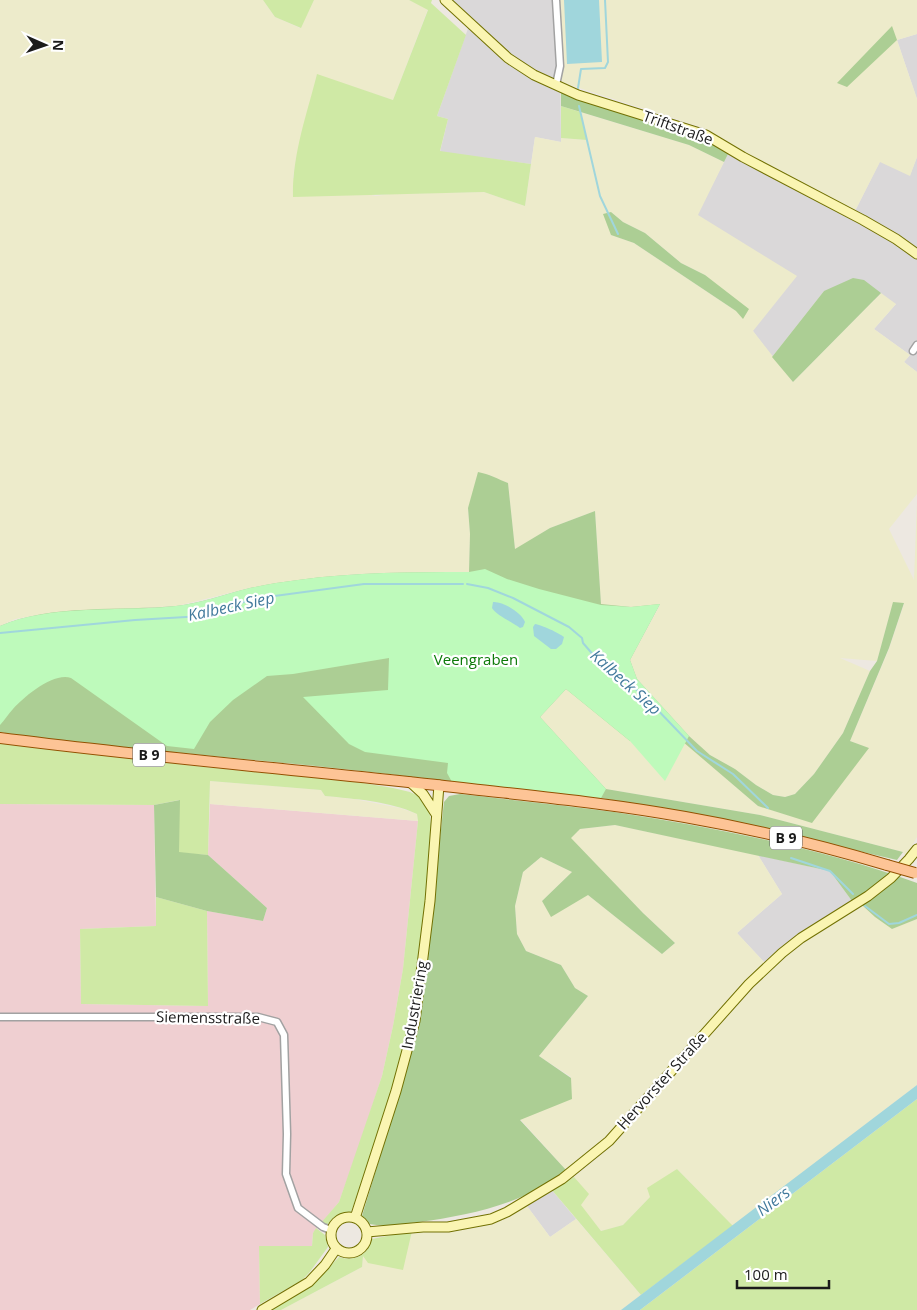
<svg xmlns="http://www.w3.org/2000/svg" width="917" height="1310" font-family="'Open Sans',sans-serif">
<style>
.residential{fill:#dad8d9}
.commercial{fill:#efcfd1}
.farmland{fill:#edebcb;fill-rule:evenodd}
.grass{fill:#cfe9a5}
.forest{fill:#acce94}
.park{fill:#befabb}
.water{fill:#a0d6dc}
.lines{fill:none;stroke-linecap:round;stroke-linejoin:round}
.stream{stroke:#a0d6dc;stroke-width:2}
.street-casing{stroke:#a2a2a2;stroke-width:9}
.secondary-casing{stroke:#727103;stroke-width:11}
.primary-casing{stroke:#935100;stroke-width:12}
.street{stroke:#fff;stroke-width:6}
.secondary{stroke:#faf5b2;stroke-width:9}
.primary{stroke:#fdc496;stroke-width:10}
.primary-bridge-casing{stroke:#935100;stroke-width:12;stroke-linecap:butt}
.primary-bridge{stroke:#fdc496;stroke-width:10}
.labels{text-anchor:middle;stroke-width:4.5;stroke-linejoin:round;paint-order:stroke}
.shield{fill:#fff;stroke:#5f5f5f;stroke-width:1}
.shield-label{font-size:14px;font-weight:bold;fill:#1b1b1b}
.street-label{font-size:15px;fill:#1b1b1b;stroke:#fff}
.park-label{font-size:15px;fill:#0d7a09;stroke:#fff}
.water-label{font-size:16px;font-style:italic;fill:#427a9c;stroke:#fff}
</style>
<rect width="100%" height="100%" fill="#ede8e1"/>
<path class="residential" d="M 450,0 L 556,0 L 560,66 L 561,142 L 535,137 L 531,164 L 440,152 L 448,119 L 437,116 L 471,20 Z
M 917,34 L 917,99 L 897,40 Z
M 729,152 L 851,219 L 880,161 L 910,175 L 917,157 L 917,372 L 904,362 L 910,355 L 874,329 L 896,304 L 824,291 L 772,357 L 753,331 L 697,215 Z
M 758,855 L 830,871 L 852,901 L 781,948 L 765,963 L 737,933 L 782,894 Z
M 551,1189 L 576,1219 L 550,1237 L 527,1206 Z"/>
<path class="commercial" d="M 0,804 L 154,805 L 156,926 L 80,929 L 81,1004 L 208,1006 L 207,911 L 263,921 L 267,908 L 208,855 L 210,804 L 418,821 L 403,969 L 393,1026 L 382,1076 L 359,1146 L 339,1202 L 313,1233 L 312,1246 L 259,1246 L 260,1304 L 250,1310 L 0,1310 Z"/>
<path class="farmland" d="M 0,0 L 263,0 L 275,17 L 300,28 L 314,0 L 409,0 L 428,9 L 393,100 L 317,75 L 296,159 L 293,178 L 376,196 L 390,194 L 484,192 L 525,206 L 535,137 L 561,142 L 561,138 L 587,140 L 580,112 L 689,145 L 724,162 L 698,215 L 797,276 L 753,331 L 793,382 L 881,293 L 896,304 L 874,329 L 910,355 L 904,362 L 917,372 L 917,494 L 889,529 L 914,580 L 917,501 L 917,837 L 906,856 L 903,852 L 760,815 L 606,789 L 540,717 L 566,689 L 648,711 L 758,806 L 812,822 L 868,748 L 850,741 L 889,649 L 904,604 L 893,603 L 877,661 L 840,658 L 870,671 L 843,733 L 814,774 L 795,794 L 785,797 L 773,795 L 756,785 L 735,769 L 710,755 L 689,736 L 637,679 L 630,660 L 660,605 L 631,607 L 601,605 L 595,511 L 550,528 L 515,550 L 508,483 L 497,479 L 490,475 L 468,508 L 470,534 L 469,572 L 358,574 L 301,580 L 249,588 L 177,606 L 86,611 L 38,615 L 15,619 L 0,626 ZM 611,212 L 623,222 L 645,233 L 681,263 L 705,275 L 736,311 L 634,243 L 611,235 Z
M 556,0 L 917,0 L 917,34 L 897,40 L 917,99 L 917,157 L 910,176 L 880,162 L 855,211 L 740,150 L 704,128 L 567,84 L 556,85 L 560,66 Z
M 210,781 L 321,790 L 325,796 L 354,799 L 400,808 L 417,814 L 418,821 L 210,804 Z
M 615,825 L 758,855 L 782,894 L 737,933 L 765,963 L 743,985 L 620,1121 L 602,1140 L 566,1170 L 520,1119 L 571,1077 L 539,1056 L 588,996 L 575,988 L 561,965 L 526,951 L 517,934 L 515,906 L 523,872 L 541,857 L 572,872 L 542,901 L 588,895 L 662,954 L 675,943 L 643,913 L 570,838 L 580,829 Z
M 862,905 L 892,929 L 917,919 L 917,1085 L 733,1226 L 677,1169 L 623,1225 L 601,1231 L 580,1205 L 574,1177 L 602,1154 L 618,1138 L 709,1035 L 784,955 L 808,936 Z
M 527,1206 L 550,1237 L 576,1219 L 641,1295 L 621,1310 L 281,1310 L 362,1267 L 363,1255 L 412,1231 L 498,1220 Z"/>
<path class="grass" d="M 263,0 L 314,0 L 301,28 L 275,17 Z
M 409,0 L 432,0 L 431,3 L 466,35 L 437,116 L 448,119 L 440,151 L 531,164 L 525,206 L 484,192 L 293,197 C 292,155 307,114 317,74 L 393,100 L 428,10 Z
M 561,106 L 580,112 L 587,140 L 561,138 Z
M 0,743 L 205,767 L 351,781 L 393,788 L 410,792 L 425,799 L 429,806 L 431,826 L 426,915 L 412,1019 L 375,1146 L 351,1212 C 339,1212 332,1217 326,1228 L 320,1224 L 339,1202 L 382,1076 L 393,1026 L 403,969 L 418,821 L 417,814 C 389,801 355,799 325,796 L 321,790 L 210,781 L 208,855 L 179,853 L 179,800 L 154,805 L 0,804 Z
M 156,897 L 207,911 L 208,1006 L 81,1004 L 80,929 L 156,926 Z
M 917,1099 L 917,1310 L 640,1310 Z
M 677,1169 L 733,1226 L 641,1295 L 551,1189 L 574,1177 L 589,1194 L 581,1205 L 601,1231 L 623,1225 L 650,1197 L 647,1188 Z
M 316,1228 L 325,1235 L 328,1247 L 309,1273 L 302,1280 L 260,1304 L 259,1246 L 312,1246 L 313,1233 Z
M 412,1231 L 403,1270 L 368,1263 L 363,1256 L 362,1267 L 281,1310 L 266,1310 L 324,1272 L 339,1257 C 355,1262 368,1255 372,1239 Z"/>
<path class="forest" d="M 892,26 L 897,40 L 847,87 L 837,83 Z
M 561,91 L 692,134 L 729,152 L 724,162 L 689,145 L 561,106 Z
M 611,212 L 623,222 L 645,233 L 681,263 L 705,275 L 749,309 L 743,319 L 736,311 L 634,243 L 611,235 L 603,214 Z
M 853,278 L 864,280 L 881,293 L 793,382 L 772,357 L 824,291 Z
M 478,472 C 489,474 498,479 508,483 L 515,549 L 550,528 L 595,511 L 601,604 L 631,607 L 660,604 L 630,660 L 637,679 L 689,736 L 710,755 L 735,769 L 756,785 L 773,795 L 785,797 L 795,794 L 814,774 L 843,733 L 870,671 L 877,661 L 893,602 L 904,603 L 889,648 L 850,741 L 869,748 L 812,823 L 758,806 L 648,712 L 630,741 L 566,689 L 540,717 L 606,789 L 760,815 L 903,852 L 897,860 L 721,819 L 601,798 L 316,766 L 151,750 L 33,738 L 0,732 L 0,626 C 50,604 122,611 176,606 C 200,603 223,595 246,589 C 263,585 281,582 298,580 C 355,572 412,572 469,572 L 470,534 L 468,508 Z
M 460,794 C 511,800 563,805 614,812 C 717,828 820,848 917,883 L 917,919 L 892,929 L 875,917 L 862,905 L 852,901 L 830,871 L 615,825 L 580,829 L 571,838 L 643,913 L 675,943 L 662,954 L 588,895 L 551,917 L 542,901 L 572,872 L 541,857 L 523,872 L 515,906 L 517,934 L 526,951 L 561,965 L 575,988 L 588,996 L 539,1056 L 571,1078 L 572,1099 L 520,1120 L 566,1170 C 525,1204 470,1215 419,1222 C 404,1224 385,1227 369,1224 L 362,1216 L 407,1068 L 424,985 L 444,802 L 449,796 Z
M 180,800 L 179,852 L 208,855 L 267,908 L 263,921 L 207,911 L 156,897 L 154,805 Z"/>
<path class="park" d="M 485,569 L 507,579 L 539,589 L 601,605 L 631,607 L 660,604 L 630,660 L 637,679 L 689,736 L 665,781 L 630,741 L 566,689 L 540,717 L 606,789 L 601,798 L 452,782 L 447,773 L 448,763 L 365,752 L 349,744 L 303,697 L 388,690 L 389,658 L 293,674 L 267,676 L 233,700 L 210,722 L 194,749 L 167,746 L 71,678 C 53,672 24,697 13,709 C 8,714 5,720 0,725 L 0,626 C 50,604 121,612 176,606 C 200,603 223,595 246,589 C 263,585 281,582 298,580 C 355,572 412,572 469,572 Z"/>
<path class="water" d="M 564,0 L 599,0 L 602,62 L 567,64 Z
M 493,602 C 503,601 522,613 525,622 L 523,627 L 520,628 C 511,621 497,616 492,608 Z
M 535,624 C 542,625 559,633 564,637 L 562,644 L 556,649 L 551,649 L 534,636 L 533,627 Z
M 917,1085 L 917,1099 L 640,1310 L 621,1310 Z"/>
<g class="lines">
<path class="stream" d="M 578,88 L 581,69 L 605,68 L 608,62 L 605,0
M 579,106 L 600,196 L 618,234
M 467,584 L 488,588 L 513,598 L 569,627 L 582,638 L 583,643 L 596,658 L 607,663 L 650,702 L 697,751 L 733,774 L 768,808
M 0,633 L 135,620 L 203,616 L 252,599 L 364,584 L 463,584
M 791,858 L 830,871 L 853,894
M 865,906 L 889,924 L 899,923 L 917,915"/>
<defs>
<path id="street" d="M 556,0 L 560,66 L 556,85
M 913,351 L 917,345
M 0,1017 L 258,1017 L 277,1022 L 284,1035 L 287,1134 L 286,1174 L 298,1208 L 323,1227 L 331,1230"/>
<path id="secondary" d="M 445,0 L 508,58 L 534,75 L 578,95 L 706,135 L 743,157 L 863,220 L 896,239 L 917,254
M 410,782 L 423,794 L 436,814
M331 1235a18 18 0 1 1 36 0a18 18 0 1 1-36 0Z
M 355,1218 L 396,1091 L 415,1021 L 430,901 L 439,785
M 367,1232 L 423,1227 L 448,1227 L 491,1219 L 507,1212 L 562,1179 L 609,1141 L 749,984 L 782,953 L 801,938 L 868,896 L 891,878 L 909,859 L 917,849
M 262,1310 L 309,1282 L 325,1265 L 336,1249"/>
<path id="primary" d="M 0,738 C 156,758 314,771 471,789 C 542,797 614,804 685,817 C 753,829 820,845 887,865"/>
</defs>
<use href="#street" class="street-casing"/>
<use href="#secondary" class="secondary-casing"/>
<use href="#primary" class="primary-casing"/>
<use href="#street" class="street"/>
<use href="#secondary" class="secondary"/>
<use href="#primary" class="primary"/>
<defs>
<path id="primary-bridge" d="M 887,865 L 915,873"/>
</defs>
<use href="#primary-bridge" class="primary-bridge-casing"/>
<use href="#primary-bridge" class="primary-bridge"/>
</g>
<g class="labels">
<g class="shield">
<rect x="133" y="743.5" width="32" height="23" rx="4"/>
<rect x="770" y="826.5" width="32" height="23" rx="4"/>
</g>
<g class="shield-label">
<text x="149" y="760">B 9</text>
<text x="786" y="843">B 9</text>
</g>
<g class="street-label">
<text transform="translate(678 128) rotate(20)" y="5">Triftstraße</text>
<text transform="translate(415 1005) rotate(-80)" y="5">Industriering</text>
<text transform="translate(208 1018) rotate(1)" y="5">Siemensstraße</text>
<text transform="translate(662 1081) rotate(-48)" y="5">Hervorster Straße</text>
</g>
<g class="park-label">
<text x="476" y="665">Veengraben</text>
</g>
<g class="water-label">
<text transform="translate(231 606) rotate(-12)" y="6">Kalbeck Siep</text>
<text transform="translate(626 682) rotate(42)" y="6">Kalbeck Siep</text>
<text transform="translate(773 1201) rotate(-37)" y="6">Niers</text>
</g>
</g>
<g transform="translate(45 45) rotate(92)" stroke="#ffffff" stroke-width="4" paint-order="stroke">
<path d="M0-4L9 19L0 12L-9 19Z" fill="#1b1b1b"/>
<text y="-8" font-size="14" font-weight="bold" text-anchor="middle" fill="#1b1b1b">N</text>
</g>
<path d="M737 1280v8h92v-8" fill="none" stroke="#1b1b1b" stroke-width="2.5"/>
<text x="744" y="1280" font-size="15" fill="#1b1b1b" stroke="#ffffff" stroke-width="4" paint-order="stroke">100 m</text>
</svg>
